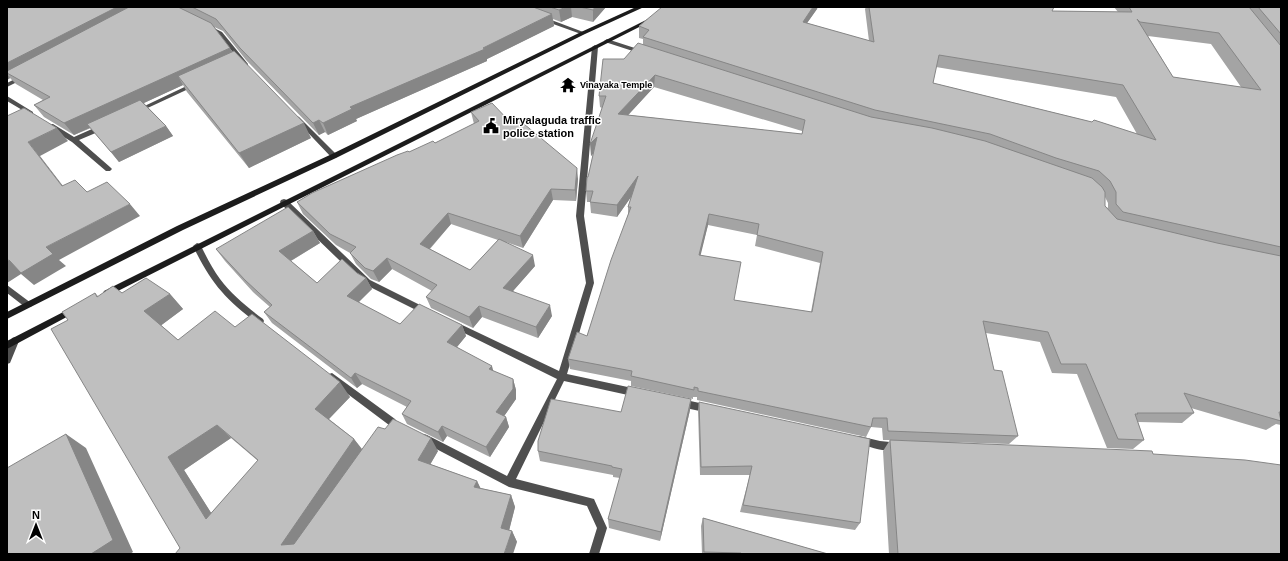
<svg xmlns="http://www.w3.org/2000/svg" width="1288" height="561" font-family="Helvetica,sans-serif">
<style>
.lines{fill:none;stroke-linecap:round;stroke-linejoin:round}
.minor{fill:#4f4f4f;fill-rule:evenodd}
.secondary{fill:#1c1c1c;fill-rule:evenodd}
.wall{fill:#a4a4a4;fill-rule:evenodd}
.shaded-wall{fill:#868686}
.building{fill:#bfbfbf;stroke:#868686;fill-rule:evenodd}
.labels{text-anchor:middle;stroke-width:3;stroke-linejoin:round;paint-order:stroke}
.far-poi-label{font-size:9px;font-weight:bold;fill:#000;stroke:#fff;text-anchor:start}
.poi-label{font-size:11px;font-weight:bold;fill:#000;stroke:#fff;text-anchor:start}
</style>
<rect width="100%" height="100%" fill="#fff"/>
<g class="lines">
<path class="minor" d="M 542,18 L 546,18 L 586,33 L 581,34 L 542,20 Z
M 208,25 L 222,32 L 248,64 L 248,66 L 244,66 L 218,34 L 206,28 L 205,27 Z
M 607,39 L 644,51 L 645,52 L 642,54 L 605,42 L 604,41 Z
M 595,45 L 598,47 L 584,216 L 594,283 L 567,374 L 637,389 L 640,390 L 642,393 L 640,396 L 637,397 L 564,381 L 516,479 L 594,499 L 607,528 L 599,554 L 589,554 L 597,528 L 587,506 L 509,487 L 421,441 L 419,438 L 421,435 L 424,434 L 427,435 L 507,476 L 557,379 L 452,327 L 451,325 L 452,323 L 455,322 L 458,323 L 559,371 L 586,283 L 576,216 L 592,47 Z
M 23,75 L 26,77 L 25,78 L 7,87 L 7,83 Z
M 195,82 L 197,83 L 197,85 L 139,112 L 137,113 L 134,111 Z
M 7,96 L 33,112 L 33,114 L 29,114 L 7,101 Z
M 297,116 L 299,117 L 336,154 L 337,156 L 336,158 L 332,158 L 295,119 L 294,118 Z
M 49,124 L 53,124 L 74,137 L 101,125 L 105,125 L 105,129 L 79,140 L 110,167 L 112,169 L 110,171 L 106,171 L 72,142 L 49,128 Z
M 284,199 L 287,200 L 370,280 L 428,309 L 429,311 L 428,313 L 422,313 L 364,284 L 281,204 L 280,202 L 281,200 Z
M 197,243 L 200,244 C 206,256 212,268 220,279 C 232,295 247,307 263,319 L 264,321 L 263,323 L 260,324 L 257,323 C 225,299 211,283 193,246 Z
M 7,285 L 31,303 L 32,305 L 31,307 L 25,307 L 7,293 Z
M 15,337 L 18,338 L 19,341 L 10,363 L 7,364 L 7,350 L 12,338 Z
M 332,373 L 395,419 L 397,422 L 395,425 L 392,426 L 389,425 L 329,380 L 328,377 L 329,374 Z
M 681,399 L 709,405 L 712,406 L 714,409 L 712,412 L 709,413 L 681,407 L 678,406 L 676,403 L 678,400 Z
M 859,436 L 880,441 L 900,443 L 902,446 L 900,449 C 888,454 871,447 859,444 L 856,443 L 854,440 L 856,437 Z"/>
<path class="secondary" d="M 636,7 L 644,7 L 585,34 L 336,158 L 183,230 L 7,319 L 7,312 L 177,226 L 332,154 L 581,32 Z
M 648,19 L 653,20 L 110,295 L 104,295 L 103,293 L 104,291 Z
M 73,307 L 76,308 L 77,310 L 76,312 L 7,349 L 7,341 Z"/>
</g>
<path class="wall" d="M 7,7 L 606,7 L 593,22 L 572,17 L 561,22 L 553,19 L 554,26 L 487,59 L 487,61 L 356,119 L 357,121 L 328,135 L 325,132 L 319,135 L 246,60 L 223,31 L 212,26 L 232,52 L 311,138 L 249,168 L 187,92 L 183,85 L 144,103 L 166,126 L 173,136 L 119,162 L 91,128 L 74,135 L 44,117 L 34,105 L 43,100 L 16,84 L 10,78 L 7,80 Z
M 866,7 L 1054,7 L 1052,11 L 1118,12 L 1114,7 L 1281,7 L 1281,425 L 1276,424 L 1266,430 L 1191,408 L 1194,413 L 1182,423 L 1138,422 L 1144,440 L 1133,449 L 1107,448 L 1077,374 L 1052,373 L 1040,342 L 986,333 L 994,370 L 1018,436 L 1009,444 L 947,442 L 1153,454 L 1281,554 L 889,554 L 883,451 L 890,440 L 883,440 L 882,428 L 871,427 L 866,437 L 697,400 L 697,397 L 693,397 L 693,399 L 631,386 L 631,381 L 570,369 L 568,359 L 587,336 L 628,215 L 628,207 L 631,197 L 617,217 L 591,213 L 590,202 L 587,202 L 586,191 L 593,153 L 591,156 L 602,108 L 600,107 L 599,96 L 624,59 L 643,44 L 643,39 L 639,38 L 639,26 L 817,9 L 807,23 L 869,41 L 865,9 ZM 1148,36 L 1211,44 L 1241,87 L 1173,77 ZM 936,67 L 1116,97 L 1137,134 L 1094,120 L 1092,122 L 933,83 ZM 654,87 L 802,131 L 802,134 L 628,115 ZM 1105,197 L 1108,203 L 1108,208 L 1105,206 ZM 708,225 L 757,235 L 755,246 L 820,263 L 811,312 L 734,300 L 700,255 Z
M 471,112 L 511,123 L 578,179 L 576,201 L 553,200 L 523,248 L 506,242 L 535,266 L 513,291 L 552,316 L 538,338 L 482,317 L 473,328 L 431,308 L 426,297 L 432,291 L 392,269 L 379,282 L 371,279 L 356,264 L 350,253 L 336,245 L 303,214 L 297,202 L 409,152 L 435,143 L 474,124 ZM 451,224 L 498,240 L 470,270 L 430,249 Z
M 313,231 L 320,243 L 291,261 L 317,283 L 357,273 L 366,278 L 372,289 L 358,302 L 400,324 L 462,325 L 466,336 L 457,347 L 493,371 L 513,379 L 516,390 L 516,399 L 504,416 L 506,417 L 509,427 L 490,457 L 447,436 L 443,442 L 407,424 L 402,414 L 407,407 L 362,384 L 357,388 L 272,323 L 264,312 L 270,307 L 253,292 L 225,261 L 216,249 Z
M 95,293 L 98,296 L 122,293 L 170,294 L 183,309 L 161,325 L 178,340 L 235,327 L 350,397 L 329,419 L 354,439 L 362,449 L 438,451 L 430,464 L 477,481 L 480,488 L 511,495 L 515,507 L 509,530 L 512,531 L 517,542 L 180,548 L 68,320 ZM 231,438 L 258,461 L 211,513 L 184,470 Z
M 699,402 L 860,523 L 855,530 L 740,512 L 750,475 L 700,475 L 698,411 Z
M 690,410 L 660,541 L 609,528 L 608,519 L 620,478 L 613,477 L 613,475 L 540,461 L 538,451 L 621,412 Z
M 703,518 L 828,554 L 702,554 L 701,526 Z"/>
<path class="shaded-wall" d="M 117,7 L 147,7 L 7,73 L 7,63 Z
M 566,7 L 571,7 L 572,17 L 561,22 L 559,10 Z
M 595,7 L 606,7 L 593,22 L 593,10 Z
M 813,7 L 818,7 L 817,9 L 800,33 L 803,22 Z
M 552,14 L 554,26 L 487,59 L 487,61 L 356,119 L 357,121 L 328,135 L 323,123 L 350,107 L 483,48 Z
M 230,48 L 237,60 L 178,76 L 183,85 L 74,135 L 64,123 Z
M 7,74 L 10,78 L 7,80 Z
M 655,75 L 654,87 L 619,125 L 618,114 Z
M 319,120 L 325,132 L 319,135 L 313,123 Z
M 304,123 L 311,138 L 249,168 L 239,153 Z
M 166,126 L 173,136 L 119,162 L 111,152 Z
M 57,128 L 68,141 L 40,156 L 73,199 L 62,186 L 28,142 Z
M 597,137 L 598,149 L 591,156 L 590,144 Z
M 577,168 L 578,179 L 576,201 L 575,190 Z
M 638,176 L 638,187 L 617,217 L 617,205 Z
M 551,189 L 553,200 L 523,248 L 520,236 Z
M 130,204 L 140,216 L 59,260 L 66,266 L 34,285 L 21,274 L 7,283 L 7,261 L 46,247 Z
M 448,213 L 451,224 L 424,255 L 420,244 Z
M 709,214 L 708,225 L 698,266 L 699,255 Z
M 313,231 L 320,243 L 287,263 L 279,251 Z
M 533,255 L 535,266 L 506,299 L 503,288 Z
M 387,258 L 392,269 L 379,282 L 373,271 Z
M 366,278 L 372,289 L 353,308 L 347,296 Z
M 170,294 L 183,309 L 159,327 L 144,311 Z
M 550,305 L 552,316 L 538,338 L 536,327 Z
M 479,306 L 482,317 L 473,328 L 469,317 Z
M 462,325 L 466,336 L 452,353 L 447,342 Z
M 492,366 L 495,377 L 489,369 Z
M 355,373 L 362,384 L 357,388 L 351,378 Z
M 513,379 L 516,390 L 516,399 L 500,422 L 496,412 Z
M 340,382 L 350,397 L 326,422 L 315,409 Z
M 691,399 L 690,410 L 660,541 L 661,532 Z
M 506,417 L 509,427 L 490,457 L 486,447 Z
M 217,425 L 231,438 L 184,470 L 222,530 L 206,519 L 168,457 Z
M 442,426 L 447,436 L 443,442 L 438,432 Z
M 66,434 L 86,448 L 133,552 L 130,554 L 91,554 Z
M 431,438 L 438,451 L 426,472 L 418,460 Z
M 354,439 L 364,452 L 295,554 L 281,545 Z
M 477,481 L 483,493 L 474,487 Z
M 511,495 L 515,507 L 507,539 L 501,528 Z
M 512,531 L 517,542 L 513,554 L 504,554 Z"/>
<path class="building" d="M 7,7 L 117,7 L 7,63 Z
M 129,7 L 178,7 L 211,23 L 230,48 L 64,123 L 34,105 L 50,97 L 7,73 L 7,71 Z
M 192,7 L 533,7 L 552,14 L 483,48 L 485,49 L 350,107 L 352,109 L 323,123 L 319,120 L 313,123 L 240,48 L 216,19 Z
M 550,7 L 566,7 L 559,10 Z
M 580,7 L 595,7 L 593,10 Z
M 662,7 L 813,7 L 803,22 L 874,42 L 869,7 L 1054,7 L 1052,11 L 1132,12 L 1129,7 L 1249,7 L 1281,46 L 1281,247 L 1123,212 L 1116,204 L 1116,192 L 1110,181 L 1099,171 L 1056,158 L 990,134 L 875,110 L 643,37 L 649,30 L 639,26 ZM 1137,19 L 1140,22 L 1219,33 L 1261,90 L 1173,77 ZM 939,55 L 1123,85 L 1156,140 L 1094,120 L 1092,122 L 933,83 Z
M 1258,7 L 1281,7 L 1281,34 Z
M 638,43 L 871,117 L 932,128 L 985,141 L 1092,178 L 1102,187 L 1105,192 L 1105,206 L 1117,219 L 1217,243 L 1281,256 L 1281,412 L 1279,412 L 1281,421 L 1184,393 L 1194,413 L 1137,413 L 1138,414 L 1135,414 L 1144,440 L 1118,439 L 1086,364 L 1061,364 L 1048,332 L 983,321 L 994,370 L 1002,371 L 1018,436 L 888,431 L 887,418 L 873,418 L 871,427 L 698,391 L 698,388 L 694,387 L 694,390 L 631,376 L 632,371 L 568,359 L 577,332 L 587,336 L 611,260 L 631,207 L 628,207 L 638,176 L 617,205 L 590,202 L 593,191 L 586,191 L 587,177 L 588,177 L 597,137 L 590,144 L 606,96 L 599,96 L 603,59 L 624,59 ZM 655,75 L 805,120 L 802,134 L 618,114 ZM 709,214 L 759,224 L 757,235 L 823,252 L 812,312 L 734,300 L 741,262 L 699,255 Z
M 234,51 L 304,123 L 239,153 L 178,76 Z
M 140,100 L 166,126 L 111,152 L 87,124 Z
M 492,103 L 511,123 L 518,119 L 577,168 L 575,190 L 551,189 L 520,236 L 448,213 L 420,244 L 470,270 L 499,239 L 533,255 L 503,288 L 550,305 L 536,327 L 479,306 L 469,317 L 426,297 L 437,285 L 387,258 L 373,271 L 365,268 L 350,253 L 356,247 L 330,234 L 297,202 L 312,193 L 397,155 L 408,151 L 409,152 L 433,141 L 435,143 L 479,121 L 471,112 Z
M 24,108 L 57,128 L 28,142 L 62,186 L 75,180 L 87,192 L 107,182 L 130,204 L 46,247 L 53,254 L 21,273 L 9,260 L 7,261 L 7,116 Z
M 288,207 L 313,231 L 279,251 L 317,283 L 342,259 L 357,273 L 366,278 L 347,296 L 400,324 L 419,304 L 462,325 L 447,342 L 492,366 L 489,369 L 513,379 L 513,389 L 496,412 L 506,417 L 486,447 L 442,426 L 438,432 L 402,414 L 411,401 L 355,373 L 351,378 L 264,312 L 272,305 L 245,280 L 216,249 Z
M 146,278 L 170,294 L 144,311 L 178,340 L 215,311 L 235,327 L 252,314 L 340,382 L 315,409 L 354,439 L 281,545 L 294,544 L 378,427 L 385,429 L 393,419 L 431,438 L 418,460 L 477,481 L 474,487 L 511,495 L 501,528 L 512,531 L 504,554 L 175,554 L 180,548 L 51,329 L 68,320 L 62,312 L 95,293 L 97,297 L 113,286 L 122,293 ZM 217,425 L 258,460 L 206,519 L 168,457 Z
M 628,386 L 691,399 L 661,532 L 608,519 L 622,469 L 612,467 L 612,466 L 538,451 L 538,441 L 551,399 L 621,412 Z
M 699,402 L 870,439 L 860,523 L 743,505 L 752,466 L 701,467 Z
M 66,434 L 113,540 L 91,554 L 7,554 L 7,468 Z
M 890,440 L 1152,451 L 1153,454 L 1245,460 L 1281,465 L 1281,554 L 898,554 Z
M 703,518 L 828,554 L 741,554 L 741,553 L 704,552 Z"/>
<defs>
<symbol id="temple-bare" viewBox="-9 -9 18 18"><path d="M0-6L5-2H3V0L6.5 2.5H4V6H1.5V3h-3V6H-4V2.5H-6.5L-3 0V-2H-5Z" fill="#000" stroke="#fff" stroke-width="2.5" paint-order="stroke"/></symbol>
<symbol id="civic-bare" viewBox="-9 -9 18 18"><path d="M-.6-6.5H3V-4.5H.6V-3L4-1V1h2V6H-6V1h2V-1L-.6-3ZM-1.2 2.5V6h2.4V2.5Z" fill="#000" stroke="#fff" stroke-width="2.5" paint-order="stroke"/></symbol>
</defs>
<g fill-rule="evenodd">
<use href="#temple-bare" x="557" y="74" width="22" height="22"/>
<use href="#civic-bare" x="480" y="115" width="22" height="22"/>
</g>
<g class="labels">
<g class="far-poi-label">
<text x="580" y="88">Vinayaka Temple</text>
</g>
<g class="poi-label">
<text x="503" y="124">Miryalaguda traffic<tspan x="503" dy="13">police station</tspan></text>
</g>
</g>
<rect width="1288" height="561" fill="none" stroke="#000000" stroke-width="16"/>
<g transform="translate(36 525)" stroke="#ffffff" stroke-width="3" paint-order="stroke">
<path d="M0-3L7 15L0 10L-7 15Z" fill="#000000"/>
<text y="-6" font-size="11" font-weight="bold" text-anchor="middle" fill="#000000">N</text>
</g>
</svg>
